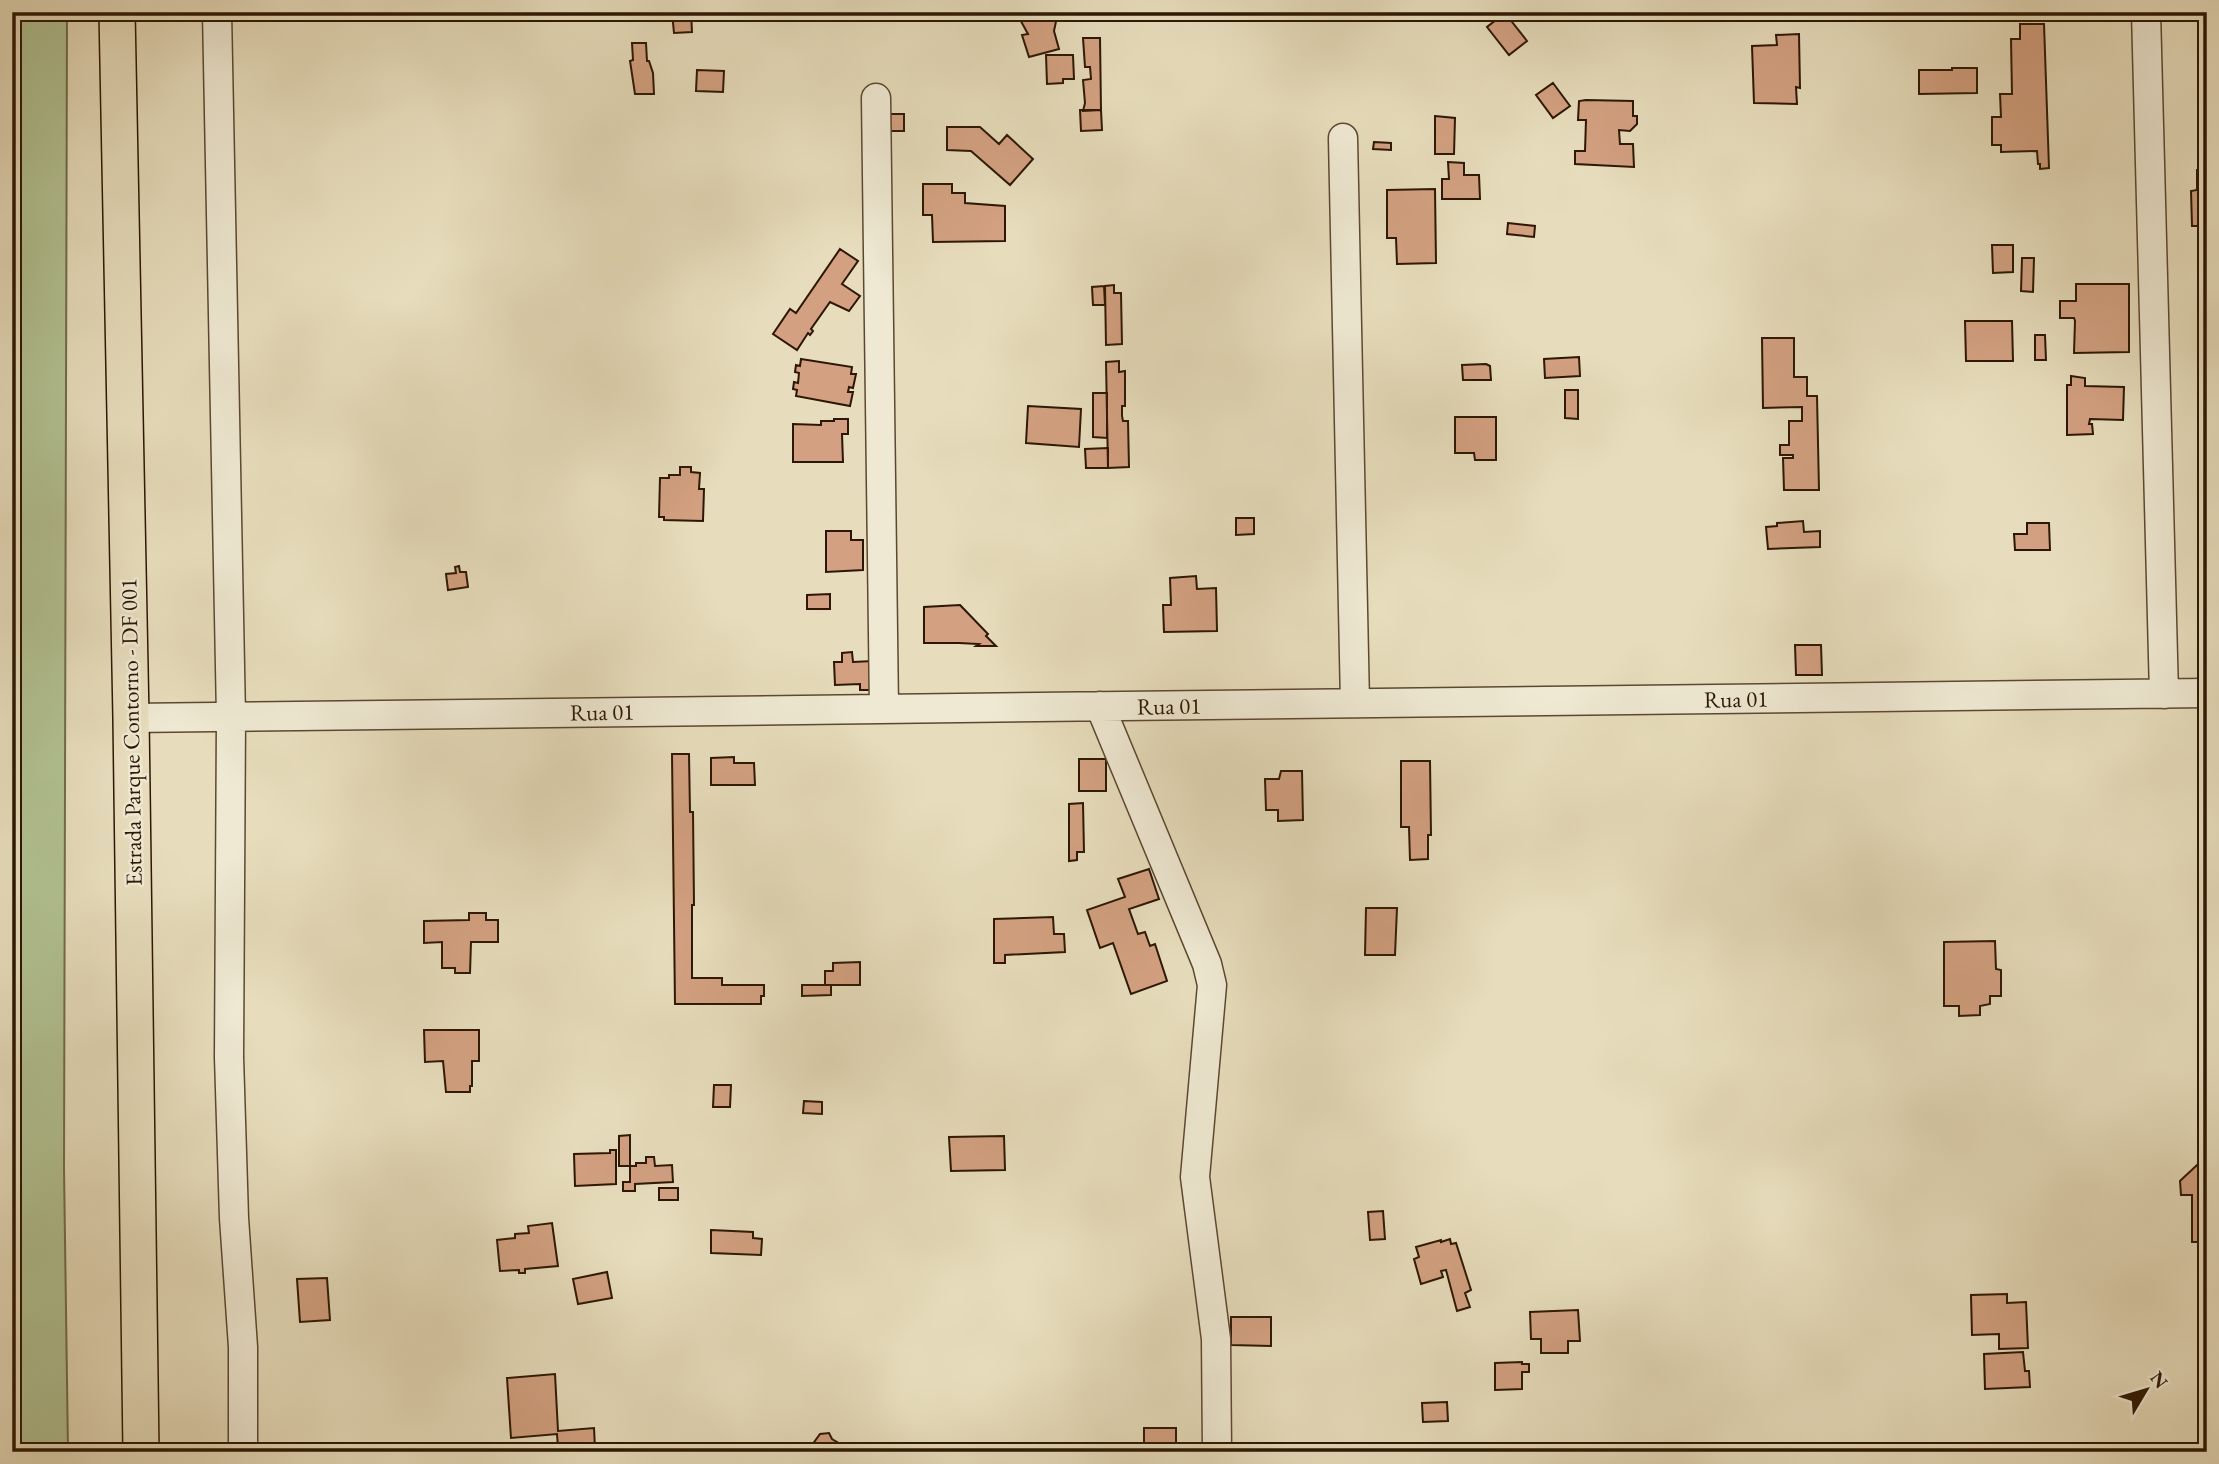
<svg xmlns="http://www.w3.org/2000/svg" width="2219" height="1464" font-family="'EB Garamond',serif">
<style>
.green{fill:#b2c293;stroke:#706c4b;stroke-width:2}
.building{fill:#d3a181;stroke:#2d1703;stroke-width:2}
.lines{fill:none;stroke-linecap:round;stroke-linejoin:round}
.minor-casing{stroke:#5c4831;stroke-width:31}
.major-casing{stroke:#2d1703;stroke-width:38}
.minor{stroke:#efe9d3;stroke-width:28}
.major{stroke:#e7ddbc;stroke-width:35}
.labels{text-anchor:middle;stroke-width:5;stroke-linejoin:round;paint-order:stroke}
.street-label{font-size:23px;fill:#2d1703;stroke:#efe9d3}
</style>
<rect width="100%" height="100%" fill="#e7ddbc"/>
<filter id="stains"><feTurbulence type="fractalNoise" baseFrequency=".00286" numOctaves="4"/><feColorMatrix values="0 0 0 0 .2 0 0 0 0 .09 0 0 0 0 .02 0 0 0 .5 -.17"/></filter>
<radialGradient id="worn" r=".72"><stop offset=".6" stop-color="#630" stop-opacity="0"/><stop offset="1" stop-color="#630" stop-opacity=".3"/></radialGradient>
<path class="green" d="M 12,12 L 67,12 L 64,1168 L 68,1452 L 12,1452 Z"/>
<path class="building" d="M 672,12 L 691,12 L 692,32 L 674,33 Z
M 1019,12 L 1058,12 L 1054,31 L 1059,49 L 1029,57 L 1022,35 L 1028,34 L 1017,14 Z
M 1505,13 L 1527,41 L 1509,55 L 1487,27 Z
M 2020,24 L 2044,24 L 2049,168 L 2040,169 L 2040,164 L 2038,164 L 2037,151 L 2001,152 L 2001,145 L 1992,145 L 1992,117 L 2001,117 L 2000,94 L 2012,94 L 2011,39 L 2020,39 Z
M 1799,34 L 1800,88 L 1796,87 L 1797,104 L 1754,103 L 1752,46 L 1777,45 L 1776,35 Z
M 1083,38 L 1100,38 L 1101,110 L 1083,111 L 1085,103 L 1083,80 L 1091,79 L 1090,67 L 1085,67 Z
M 632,43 L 646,43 L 647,61 L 649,61 L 653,73 L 654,94 L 635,94 L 630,61 L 633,60 Z
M 1046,55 L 1073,55 L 1074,79 L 1063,79 L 1063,83 L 1047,84 Z
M 1952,68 L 1977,68 L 1977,93 L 1919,94 L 1919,70 L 1952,70 Z
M 697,70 L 724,71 L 723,92 L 696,91 Z
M 1553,83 L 1570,106 L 1553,118 L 1536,95 Z
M 2198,86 L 2207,86 L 2207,109 L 2200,110 Z
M 1586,100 L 1633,101 L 1633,116 L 1637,116 L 1637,124 L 1630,131 L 1619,130 L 1620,144 L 1633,144 L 1634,167 L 1575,164 L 1575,151 L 1585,151 L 1586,120 L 1578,120 L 1579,101 Z
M 1080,110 L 1101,110 L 1102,130 L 1081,131 Z
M 886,114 L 904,114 L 904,131 L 886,131 Z
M 1435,116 L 1455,118 L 1454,154 L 1435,154 Z
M 947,127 L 980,127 L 999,144 L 1007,135 L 1033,159 L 1010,185 L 971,151 L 947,150 Z
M 1374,142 L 1391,143 L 1391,150 L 1373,149 Z
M 1448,162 L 1464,163 L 1464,175 L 1479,175 L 1480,199 L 1442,199 L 1442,179 L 1449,179 Z
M 2197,170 L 2207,170 L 2207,226 L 2192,226 L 2191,191 L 2197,190 Z
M 923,184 L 952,184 L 952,193 L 965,193 L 965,203 L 1005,206 L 1005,241 L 933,242 L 932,215 L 923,215 Z
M 1435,189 L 1436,263 L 1397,264 L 1396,238 L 1387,238 L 1387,190 Z
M 1508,223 L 1535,226 L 1534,237 L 1507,234 Z
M 1992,245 L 2013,245 L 2013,272 L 1993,273 Z
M 840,249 L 858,261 L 842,284 L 860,296 L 849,311 L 830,302 L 811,329 L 813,331 L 810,335 L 808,333 L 797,350 L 773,334 L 790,309 L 796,313 Z
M 2022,258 L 2034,258 L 2033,292 L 2021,291 Z
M 2076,284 L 2129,284 L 2129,352 L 2074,353 L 2075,321 L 2074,318 L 2060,318 L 2060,301 L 2076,301 Z
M 1114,285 L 1114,293 L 1121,293 L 1122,344 L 1106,345 L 1105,286 Z
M 1104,286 L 1105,305 L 1093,305 L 1092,287 Z
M 1965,321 L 2012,321 L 2013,361 L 1966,361 Z
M 2035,335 L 2045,335 L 2046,360 L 2035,360 Z
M 1762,338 L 1794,338 L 1794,377 L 1807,377 L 1807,396 L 1817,396 L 1819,490 L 1784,490 L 1783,458 L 1793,458 L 1793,455 L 1780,455 L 1780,445 L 1789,445 L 1789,421 L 1802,421 L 1802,407 L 1763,408 Z
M 1579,357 L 1580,376 L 1545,378 L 1544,359 Z
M 801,359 L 852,367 L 851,374 L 856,374 L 853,388 L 849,387 L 848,392 L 853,392 L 850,406 L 796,396 L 797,390 L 793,389 L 794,382 L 798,383 L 799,373 L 795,372 L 796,365 L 800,366 Z
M 1119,361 L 1119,372 L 1125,371 L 1125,406 L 1122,406 L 1122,416 L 1123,421 L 1128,421 L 1129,467 L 1108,468 L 1106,362 Z
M 1486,364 L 1490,366 L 1491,380 L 1463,380 L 1462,365 Z
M 2071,376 L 2085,378 L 2085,386 L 2124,387 L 2123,420 L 2090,419 L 2089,424 L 2092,424 L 2093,434 L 2067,435 L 2067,385 L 2071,385 Z
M 1565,390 L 1578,390 L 1578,419 L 1565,418 Z
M 1093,393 L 1107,393 L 1107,438 L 1093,437 Z
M 1028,406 L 1081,409 L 1079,447 L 1026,443 Z
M 1455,417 L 1496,417 L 1496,460 L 1475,460 L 1474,453 L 1455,453 Z
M 834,419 L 848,419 L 848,434 L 842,434 L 843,462 L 793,462 L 793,424 L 821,425 L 821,421 L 834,421 Z
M 1108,448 L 1108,468 L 1086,468 L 1085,449 Z
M 680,467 L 691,467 L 691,472 L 700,473 L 699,489 L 704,489 L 703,521 L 664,520 L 664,517 L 659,517 L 660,478 L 669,478 L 669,475 L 680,475 Z
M 1236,518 L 1254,518 L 1254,534 L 1236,535 Z
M 1803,521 L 1804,532 L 1820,531 L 1820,547 L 1768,549 L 1766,527 L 1777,526 L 1777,523 Z
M 2027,523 L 2049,523 L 2050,550 L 2015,550 L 2014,534 L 2027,534 Z
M 826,531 L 851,531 L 851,540 L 863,540 L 863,570 L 826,572 Z
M 459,566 L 460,572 L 466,572 L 468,587 L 448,590 L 446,574 L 456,573 L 455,567 Z
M 1196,576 L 1197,589 L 1216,588 L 1217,631 L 1164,632 L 1163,605 L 1171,605 L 1170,578 Z
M 830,594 L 830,609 L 807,609 L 807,595 Z
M 960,605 L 988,634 L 986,636 L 996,646 L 976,646 L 979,644 L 959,643 L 924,643 L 924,607 Z
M 1795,645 L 1821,645 L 1822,675 L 1796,675 Z
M 852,652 L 853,662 L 873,661 L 872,690 L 860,690 L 860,684 L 835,685 L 834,662 L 842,662 L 842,653 Z
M 672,754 L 689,754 L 690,812 L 693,812 L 694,905 L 692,905 L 692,978 L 722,978 L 722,985 L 764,985 L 764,996 L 761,996 L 761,1004 L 675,1004 Z
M 734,757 L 734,763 L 754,763 L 755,785 L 711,785 L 711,758 Z
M 1079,759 L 1106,759 L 1106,791 L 1079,791 Z
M 1401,761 L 1430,761 L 1431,835 L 1428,835 L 1428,859 L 1410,860 L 1409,827 L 1401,827 Z
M 1281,771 L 1302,771 L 1303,820 L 1278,821 L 1278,810 L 1266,810 L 1265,779 L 1279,779 Z
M 1083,803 L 1084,852 L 1077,852 L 1077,860 L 1069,861 L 1069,804 Z
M 1149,869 L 1159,899 L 1129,909 L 1138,934 L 1145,932 L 1150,946 L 1155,944 L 1167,981 L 1131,994 L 1113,943 L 1100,948 L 1087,910 L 1125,897 L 1118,879 Z
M 1366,908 L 1397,908 L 1395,955 L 1365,955 Z
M 469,913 L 486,913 L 486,920 L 498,920 L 498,942 L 471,942 L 470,973 L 455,973 L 455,968 L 442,968 L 442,942 L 424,943 L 424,921 L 469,920 Z
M 1053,917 L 1054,934 L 1064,934 L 1065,952 L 1005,955 L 1005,963 L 994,963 L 994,919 Z
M 1995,941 L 1996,969 L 2001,970 L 2001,996 L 1990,996 L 1990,1004 L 1980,1006 L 1980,1015 L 1959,1016 L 1959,1006 L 1944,1006 L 1944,942 Z
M 860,962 L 860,985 L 825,985 L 825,971 L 833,971 L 833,963 Z
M 802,985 L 831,985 L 831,995 L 802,996 Z
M 424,1030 L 479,1030 L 479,1061 L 472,1061 L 472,1086 L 470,1086 L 470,1092 L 446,1092 L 443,1061 L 425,1062 Z
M 714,1085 L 731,1085 L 730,1107 L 713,1107 Z
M 804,1101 L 822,1102 L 822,1114 L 803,1113 Z
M 630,1135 L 630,1166 L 619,1166 L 619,1136 Z
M 1004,1136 L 1005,1170 L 951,1171 L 949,1137 Z
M 610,1150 L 616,1150 L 616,1184 L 575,1186 L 574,1154 L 610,1153 Z
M 646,1157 L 654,1157 L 655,1166 L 672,1165 L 673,1182 L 635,1184 L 635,1191 L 623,1191 L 623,1182 L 630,1182 L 630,1166 L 636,1166 L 636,1163 L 646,1163 Z
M 2197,1165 L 2207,1172 L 2207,1242 L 2192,1242 L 2192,1195 L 2181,1195 L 2180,1181 Z
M 659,1188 L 678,1188 L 678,1200 L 659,1200 Z
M 1383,1211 L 1385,1239 L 1370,1240 L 1368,1212 Z
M 552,1223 L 558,1266 L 525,1269 L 525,1273 L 519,1273 L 519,1270 L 500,1271 L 497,1240 L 515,1238 L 515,1234 L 529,1233 L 528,1226 Z
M 711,1230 L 753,1232 L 753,1238 L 762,1239 L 761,1255 L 711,1253 Z
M 1450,1239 L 1451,1244 L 1456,1243 L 1471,1290 L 1465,1293 L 1470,1307 L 1457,1311 L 1446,1270 L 1441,1271 L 1443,1277 L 1421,1284 L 1414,1259 L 1419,1257 L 1416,1247 L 1441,1240 L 1441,1242 Z
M 607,1272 L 612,1298 L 578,1304 L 573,1279 Z
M 327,1278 L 330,1320 L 300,1322 L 297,1279 Z
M 2007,1294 L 2007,1303 L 2026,1302 L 2028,1348 L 1999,1349 L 1999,1334 L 1972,1335 L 1971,1295 Z
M 1578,1310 L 1580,1341 L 1568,1341 L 1568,1353 L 1541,1353 L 1541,1339 L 1531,1339 L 1530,1312 Z
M 1231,1317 L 1271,1317 L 1271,1346 L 1231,1345 Z
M 2023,1352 L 2025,1371 L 2029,1371 L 2030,1387 L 1985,1389 L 1984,1354 Z
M 1522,1362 L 1522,1364 L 1529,1364 L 1529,1372 L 1522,1372 L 1522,1389 L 1495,1390 L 1495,1363 Z
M 555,1374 L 558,1431 L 594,1428 L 595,1448 L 610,1447 L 611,1452 L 541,1452 L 540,1450 L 558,1448 L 557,1434 L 511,1438 L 507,1378 Z
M 1447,1402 L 1448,1421 L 1423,1422 L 1422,1403 Z
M 1144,1428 L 1176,1428 L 1176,1452 L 1104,1452 L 1104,1447 L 1144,1446 Z
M 829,1433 L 832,1439 L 842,1445 L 846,1452 L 807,1452 L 820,1434 Z"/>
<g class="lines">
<defs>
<path id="minor" d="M 217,12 L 231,717 L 229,1057 L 234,1218 L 243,1347 L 243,1452
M 2146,12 L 2164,694
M 876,98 L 884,709
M 1343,138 L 1355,703
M 1100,706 L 1207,964 L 1212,985 L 1195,1177 L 1216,1339 L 1217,1452
M 131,718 L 2207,693"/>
<path id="major" d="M 117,12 L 131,718 L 141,1452"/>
</defs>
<use href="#minor" class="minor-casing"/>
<use href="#major" class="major-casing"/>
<use href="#minor" class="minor"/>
<use href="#major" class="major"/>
</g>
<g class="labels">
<g class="street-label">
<text transform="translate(1736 699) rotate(-1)" y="8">Rua 01</text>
<text transform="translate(1169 706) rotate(-1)" y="8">Rua 01</text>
<text transform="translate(602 712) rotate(-1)" y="8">Rua 01</text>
<text transform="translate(131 732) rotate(-91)" y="8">Estrada Parque Contorno - DF 001</text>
</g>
</g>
<rect width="2219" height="1464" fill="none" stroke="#e7ddbc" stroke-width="42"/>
<rect x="14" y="14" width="2191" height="1436" fill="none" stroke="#2d1703" stroke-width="3.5"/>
<rect x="21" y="21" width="2177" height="1422" fill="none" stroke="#2d1703" stroke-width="2"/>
<g transform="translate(2146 1390) rotate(52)" stroke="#efe9d3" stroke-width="5" paint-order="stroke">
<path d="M0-5L12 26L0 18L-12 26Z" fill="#2d1703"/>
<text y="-10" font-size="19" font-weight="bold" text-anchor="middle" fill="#2d1703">N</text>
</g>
<rect width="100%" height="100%" filter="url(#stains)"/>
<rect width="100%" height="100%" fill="url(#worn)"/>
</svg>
